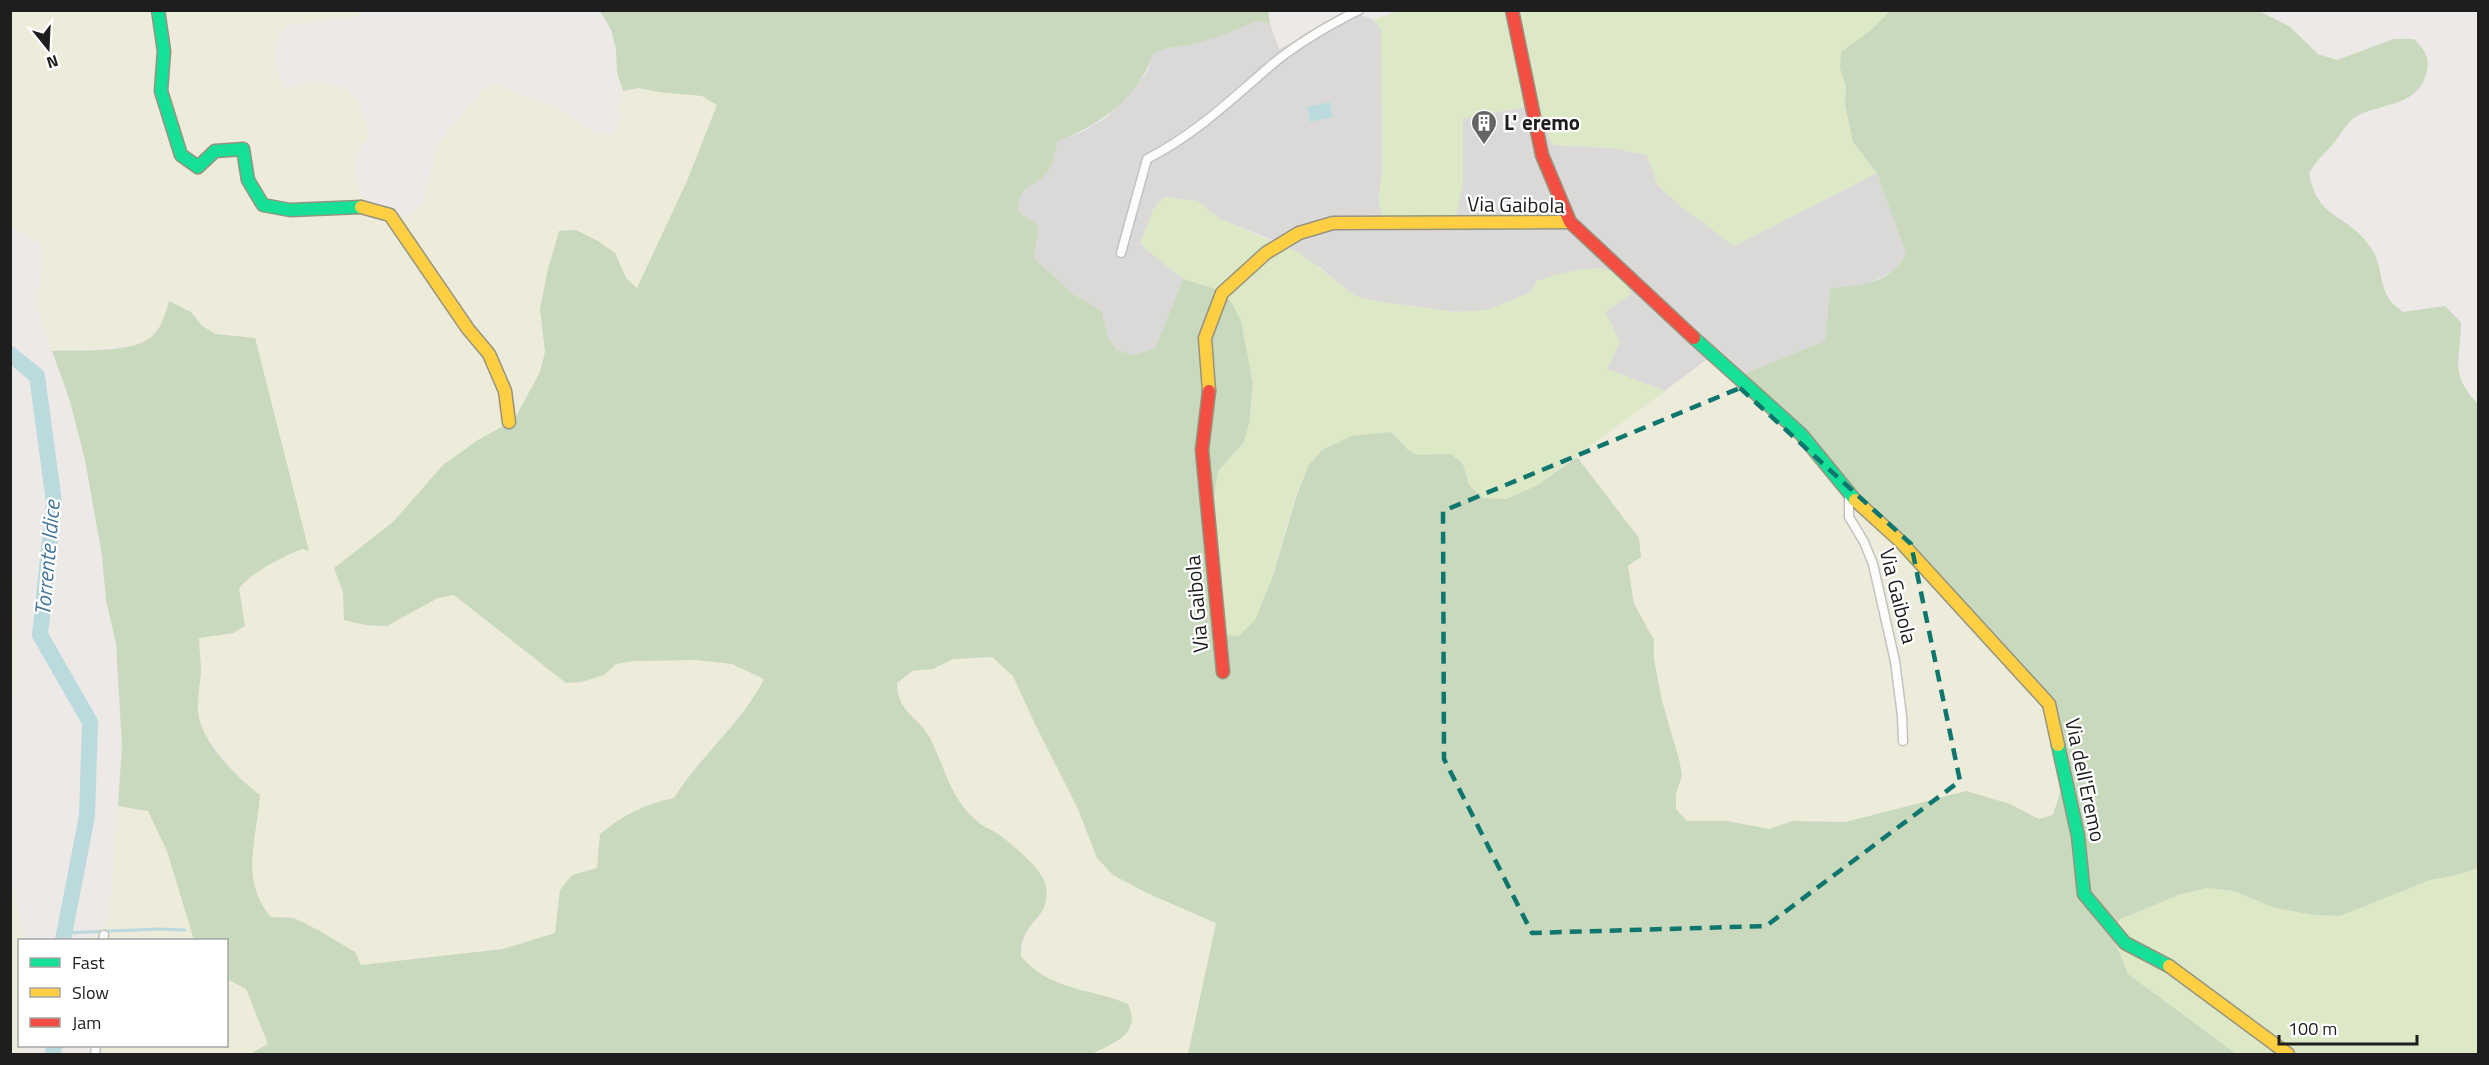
<svg xmlns="http://www.w3.org/2000/svg" width="2489" height="1065" font-family="'Titillium Web',sans-serif">
<style>
.residential{fill:#dbd9d8}
.farmland{fill:#edebda}
.grass{fill:#dce8c6}
.forest{fill:#c9d9bd}
.water{fill:#bbdade}
.lines{fill:none;stroke-linecap:round;stroke-linejoin:round}
.stream{stroke:#bbdade;stroke-width:3}
.river{stroke:#bbdade;stroke-width:16}
.street-casing{stroke:#c3c2c1;stroke-width:11}
.fast-casing{stroke:#95947f;stroke-width:15}
.slow-casing{stroke:#95947f;stroke-width:15}
.jam-casing{stroke:#95947f;stroke-width:15}
.street{stroke:#fcfcfb;stroke-width:8}
.fast{stroke:#16e098;stroke-width:12}
.slow{stroke:#ffcf43;stroke-width:12}
.jam{stroke:#f24e42;stroke-width:12}
.marked{fill:none;stroke:#0f766e;stroke-width:4.5;stroke-dasharray:12 8;stroke-linejoin:round}
.labels{text-anchor:middle;stroke-width:4.5;stroke-linejoin:round;paint-order:stroke}
.poi-label{font-size:21px;font-weight:bold;fill:#1e1e1e;stroke:#fff;text-anchor:start}
.street-label{font-size:21px;fill:#1e1e1e;stroke:#fff}
.water-label{font-size:22px;font-style:italic;fill:#48789b;stroke:#fff}
</style>
<rect width="100%" height="100%" fill="#ece9e6"/>
<path class="residential" d="M 1360,14 L 1373,20 L 1381,29 L 1382,168 L 1379,201 L 1463,184 L 1463,118 L 1537,105 L 1553,145 L 1612,148 L 1647,155 L 1658,186 L 1734,246 L 1877,173 L 1906,254 L 1899,268 L 1864,286 L 1830,288 L 1825,341 L 1736,377 L 1713,355 L 1665,391 L 1607,369 L 1620,342 L 1605,312 L 1537,280 L 1531,292 L 1488,310 L 1455,312 L 1376,301 L 1355,296 L 1318,266 L 1280,243 L 1220,219 L 1198,201 L 1164,197 L 1153,210 L 1140,244 L 1183,279 L 1155,348 L 1134,355 L 1116,350 L 1107,334 L 1102,311 L 1073,294 L 1034,258 L 1039,226 L 1018,211 L 1019,196 L 1031,183 L 1045,175 L 1053,161 L 1058,141 L 1084,131 L 1107,117 L 1147,73 L 1153,54 L 1168,48 L 1190,45 L 1257,21 L 1270,24 L 1279,49 L 1310,33 Z"/>
<path class="farmland" d="M 10,11 L 359,11 L 359,16 L 289,25 L 279,34 L 274,50 L 277,68 L 285,89 L 310,82 L 332,85 L 348,89 L 361,107 L 370,136 L 360,149 L 355,165 L 356,181 L 360,194 L 369,205 L 396,220 L 411,214 L 422,203 L 440,141 L 482,90 L 495,84 L 532,100 L 559,108 L 595,133 L 611,134 L 621,124 L 620,105 L 623,91 L 639,88 L 658,92 L 703,96 L 717,105 L 687,181 L 637,289 L 626,278 L 615,253 L 559,232 L 547,273 L 540,309 L 545,352 L 540,372 L 514,420 L 478,440 L 443,465 L 393,522 L 334,568 L 343,592 L 344,620 L 387,626 L 438,598 L 454,595 L 566,683 L 603,675 L 616,664 L 634,661 L 696,660 L 732,664 L 765,680 L 749,703 L 684,781 L 674,798 L 650,803 L 597,868 L 573,875 L 560,890 L 555,933 L 503,949 L 361,965 L 355,952 L 294,918 L 271,917 L 259,904 L 254,886 L 251,856 L 260,795 L 245,784 L 206,736 L 199,718 L 198,689 L 201,671 L 198,638 L 233,633 L 244,626 L 239,588 L 252,574 L 277,560 L 302,549 L 308,551 L 255,338 L 216,334 L 202,326 L 191,312 L 169,301 L 165,316 L 152,337 L 139,345 L 52,351 L 36,303 L 43,261 L 41,244 L 11,226 Z
M 1713,355 L 1828,468 L 2027,687 L 2053,723 L 2062,786 L 2053,815 L 2039,819 L 2011,805 L 1874,816 L 1846,822 L 1792,821 L 1770,829 L 1727,821 L 1687,821 L 1676,809 L 1676,794 L 1682,775 L 1679,759 L 1662,701 L 1654,659 L 1654,640 L 1634,604 L 1629,583 L 1628,566 L 1639,538 L 1577,457 Z
M 11,565 L 16,619 L 15,674 L 11,706 Z
M 975,656 L 992,657 L 1013,676 L 1035,724 L 1078,809 L 1097,858 L 1147,893 L 1217,923 L 1188,1054 L 1091,1054 L 1118,1041 L 1080,991 L 1055,983 L 1035,972 L 1021,957 L 1025,933 L 1040,917 L 1014,848 L 998,834 L 978,823 L 961,803 L 947,781 L 930,738 L 905,711 L 897,696 L 897,683 L 912,671 L 933,669 L 953,659 Z
M 118,806 L 148,811 L 167,851 L 194,940 L 90,940 L 109,919 Z
M 11,886 L 26,940 L 20,940 L 20,1046 L 23,1046 L 22,1054 L 11,1054 Z
M 227,979 L 246,989 L 268,1044 L 250,1054 L 97,1054 L 96,1046 L 226,1046 Z"/>
<path class="grass" d="M 1403,10 L 1891,11 L 1871,30 L 1841,53 L 1840,68 L 1846,87 L 1845,104 L 1853,142 L 1877,173 L 1734,246 L 1679,205 L 1658,186 L 1647,155 L 1612,148 L 1552,145 L 1537,105 L 1463,118 L 1463,184 L 1455,221 L 1402,230 L 1382,221 L 1379,201 L 1382,168 L 1381,29 L 1373,20 Z
M 1164,197 L 1198,201 L 1220,219 L 1300,253 L 1355,296 L 1376,301 L 1455,312 L 1488,310 L 1531,292 L 1537,281 C 1558,274 1603,259 1620,277 C 1625,281 1628,288 1632,293 L 1605,312 L 1620,342 L 1607,369 L 1665,391 L 1536,486 L 1506,499 L 1483,498 L 1469,485 L 1463,464 L 1451,454 L 1417,455 L 1408,450 L 1391,432 C 1371,437 1342,441 1324,450 C 1292,464 1278,585 1256,619 C 1252,626 1244,631 1239,636 L 1224,635 L 1212,511 L 1218,471 L 1244,442 L 1249,424 L 1253,384 L 1241,322 L 1222,291 L 1183,279 L 1140,244 L 1153,210 Z
M 2478,868 L 2478,1054 L 2235,1053 L 2128,974 L 2111,933 L 2120,919 L 2181,894 L 2208,888 L 2234,891 L 2275,908 L 2315,915 L 2340,916 L 2430,880 L 2457,875 Z"/>
<path class="forest" d="M 1891,10 L 2259,11 L 2289,26 L 2318,54 L 2337,60 L 2394,39 L 2414,39 C 2424,49 2430,57 2427,71 C 2419,107 2384,102 2357,116 C 2346,122 2341,135 2333,144 C 2324,154 2316,161 2309,173 C 2318,221 2345,212 2369,245 C 2387,269 2374,293 2403,312 L 2445,306 L 2461,322 C 2461,360 2448,373 2478,404 L 2478,868 L 2457,875 L 2430,880 L 2340,916 L 2315,915 L 2275,908 L 2234,891 L 2208,888 L 2181,894 L 2120,919 L 2111,933 L 2128,974 L 2235,1053 L 2290,1054 L 1188,1054 L 1216,923 L 1147,893 L 1113,875 L 1097,858 L 1078,809 L 1035,724 L 1013,676 L 992,657 L 953,659 L 933,669 L 912,671 L 897,683 C 897,713 919,716 931,740 C 945,768 951,800 978,822 C 983,827 991,829 998,834 C 1012,844 1043,869 1046,886 C 1050,914 1033,917 1025,935 C 1021,942 1021,949 1021,957 C 1054,992 1087,987 1128,1004 C 1142,1034 1114,1043 1091,1054 L 250,1054 L 268,1044 L 246,989 L 227,979 L 226,940 L 194,940 L 167,851 L 148,811 L 118,806 L 122,746 L 116,643 L 106,600 L 102,555 L 85,460 L 70,401 L 52,351 C 78,350 131,353 150,338 C 161,330 166,313 169,301 L 191,312 L 202,326 L 216,334 L 255,338 L 309,551 L 302,549 C 278,559 257,569 239,588 L 245,626 L 233,633 L 199,638 C 199,649 201,660 201,671 C 200,686 196,703 199,718 C 205,745 238,779 260,795 C 257,839 239,880 271,917 L 294,918 L 318,930 L 355,952 L 361,965 L 503,949 L 555,933 L 560,890 L 572,875 L 597,868 L 600,834 C 623,815 645,804 674,798 C 700,756 742,723 764,679 L 732,664 L 696,660 L 634,661 L 616,664 L 604,675 L 581,682 L 566,683 L 454,595 L 438,598 L 387,626 L 366,625 L 344,620 L 343,592 L 334,568 L 393,522 L 443,465 L 478,440 L 514,420 L 540,372 L 545,352 L 540,309 L 547,273 L 559,231 L 576,230 L 598,241 L 615,253 L 626,278 L 637,288 L 687,181 L 717,105 L 702,96 L 658,92 L 639,88 L 623,91 L 617,72 L 616,49 L 611,30 L 600,11 L 1268,11 L 1270,24 L 1257,21 L 1220,36 L 1190,45 L 1168,48 L 1153,54 C 1139,97 1099,126 1058,141 C 1055,152 1053,168 1044,176 C 1027,190 1020,185 1018,211 L 1039,226 L 1034,258 L 1073,294 L 1102,311 L 1107,334 L 1116,350 L 1134,355 L 1155,348 L 1183,279 L 1222,291 L 1231,302 L 1241,321 L 1253,384 L 1249,424 L 1244,442 L 1218,471 L 1212,511 L 1224,635 L 1239,636 L 1255,620 L 1273,576 L 1295,500 L 1308,466 L 1322,450 L 1352,436 L 1391,432 L 1408,450 L 1417,455 L 1451,454 L 1463,464 L 1469,485 L 1483,498 L 1506,499 L 1536,486 L 1577,457 L 1639,538 L 1641,557 L 1628,566 L 1634,604 L 1654,640 L 1654,659 L 1662,701 L 1679,759 L 1682,775 L 1676,794 L 1676,809 L 1687,821 L 1727,821 L 1770,829 L 1792,821 L 1846,822 L 1966,791 L 2010,804 L 2039,819 L 2053,815 L 2062,786 L 2053,723 L 2027,687 L 1885,527 L 1736,377 L 1825,341 L 1830,288 C 1861,286 1890,284 1906,254 L 1877,173 L 1853,142 L 1845,104 L 1846,87 L 1840,68 L 1841,52 L 1871,30 Z"/>
<path class="water" d="M 1330,102 L 1333,117 L 1310,122 L 1307,107 Z"/>
<g class="lines">
<path class="stream" d="M 64,933 L 159,929 L 185,930"/>
<path class="river" d="M 10,354 L 37,376 L 54,502 L 40,635 L 90,722 L 87,816 L 63,940
M 53,1054 L 54,1046"/>
<defs>
<path id="street" d="M 1121,253 L 1147,159 C 1194,135 1230,101 1269,67 C 1296,44 1327,26 1359,10
M 1849,494 L 1849,517 L 1864,542 L 1873,564 L 1895,661 L 1902,716 L 1903,741
M 103,940 L 104,935
M 95,1054 L 96,1046"/>
<path id="fast" d="M 158,10 L 164,51 L 161,91 L 181,155 L 198,167 L 215,151 L 243,149 L 248,180 L 263,205 L 290,210 L 361,207
M 1694,338 L 1801,434 L 1855,500
M 2058,745 L 2078,836 L 2084,894 L 2125,943 L 2169,966"/>
<path id="slow" d="M 361,207 L 390,215 L 468,329 L 489,354 L 505,391 L 509,422
M 1209,391 L 1205,338 L 1222,293 L 1266,253 L 1299,233 L 1333,223 L 1570,222
M 1855,500 L 1899,540 L 2049,704 L 2058,745
M 2169,966 L 2288,1054"/>
<path id="jam" d="M 1512,10 L 1542,155 L 1570,222 L 1694,338
M 1209,391 L 1202,450 L 1223,672"/>
</defs>
<use href="#street" class="street-casing"/>
<use href="#fast" class="fast-casing"/>
<use href="#slow" class="slow-casing"/>
<use href="#jam" class="jam-casing"/>
<use href="#street" class="street"/>
<use href="#fast" class="fast"/>
<use href="#slow" class="slow"/>
<use href="#jam" class="jam"/>
</g>
<path class="marked" d="M 1740,388 L 1911,544 L 1960,781 L 1766,926 L 1532,933 L 1444,759 L 1443,511 Z"/>
<defs>
<symbol id="building-pin" viewBox="-11 -11 22 30"><path d="M0 17L-7.5 6A9.5 9.5 0 1 1 7.5 6Z" fill="#666564" stroke="#fff"/><path d="M-4-6H4V6H1V3H-1V6H-4ZM-2.5-4.3h1.7v1.8h-1.7ZM.8-4.3h1.7v1.8H.8ZM-2.5-1h1.7V.8h-1.7ZM.8-1h1.7V.8H.8Z" fill="#fff"/></symbol>
</defs>
<g fill-rule="evenodd">
<use href="#building-pin" x="1469" y="108" width="30" height="40"/>
</g>
<g class="labels">
<g class="poi-label">
<text x="1504" y="130">L' eremo</text>
</g>
<g class="street-label">
<text transform="translate(1516 205) rotate(1)" y="7">Via Gaibola</text>
<text transform="translate(1898 596) rotate(76)" y="7">Via Gaibola</text>
<text transform="translate(1197 604) rotate(-95)" y="7">Via Gaibola</text>
<text transform="translate(2085 780) rotate(78)" y="7">Via dell'Eremo</text>
</g>
<g class="water-label">
<text transform="translate(47 558) rotate(-85)" y="8">Torrente Idice</text>
</g>
</g>
<rect width="2489" height="1065" fill="none" stroke="#1e1e1e" stroke-width="24"/>
<rect x="18" y="939" width="210" height="108" fill="#ffffff" stroke="#a5a5a5" stroke-width="1.5"/>
<rect x="30" y="958" width="30" height="9" fill="#16e098" stroke="#a5a5a5" stroke-width="1.5"/>
<text x="72" y="969" font-size="18" fill="#1e1e1e">Fast</text>
<rect x="30" y="988" width="30" height="9" fill="#ffcf43" stroke="#a5a5a5" stroke-width="1.5"/>
<text x="72" y="999" font-size="18" fill="#1e1e1e">Slow</text>
<rect x="30" y="1018" width="30" height="9" fill="#f24e42" stroke="#a5a5a5" stroke-width="1.5"/>
<text x="72" y="1029" font-size="18" fill="#1e1e1e">Jam</text>
<g transform="translate(48 48) rotate(162)" stroke="#ffffff" stroke-width="4.5" paint-order="stroke">
<path d="M0-4.5L10 22L0 15L-10 22Z" fill="#1e1e1e"/>
<text y="-9" font-size="16" font-weight="bold" text-anchor="middle" fill="#1e1e1e">N</text>
</g>
<path d="M2279 1035v9h138v-9" fill="none" stroke="#1e1e1e" stroke-width="3"/>
<text x="2288" y="1035" font-size="18" fill="#1e1e1e" stroke="#ffffff" stroke-width="4.5" paint-order="stroke">100 m</text>
</svg>
